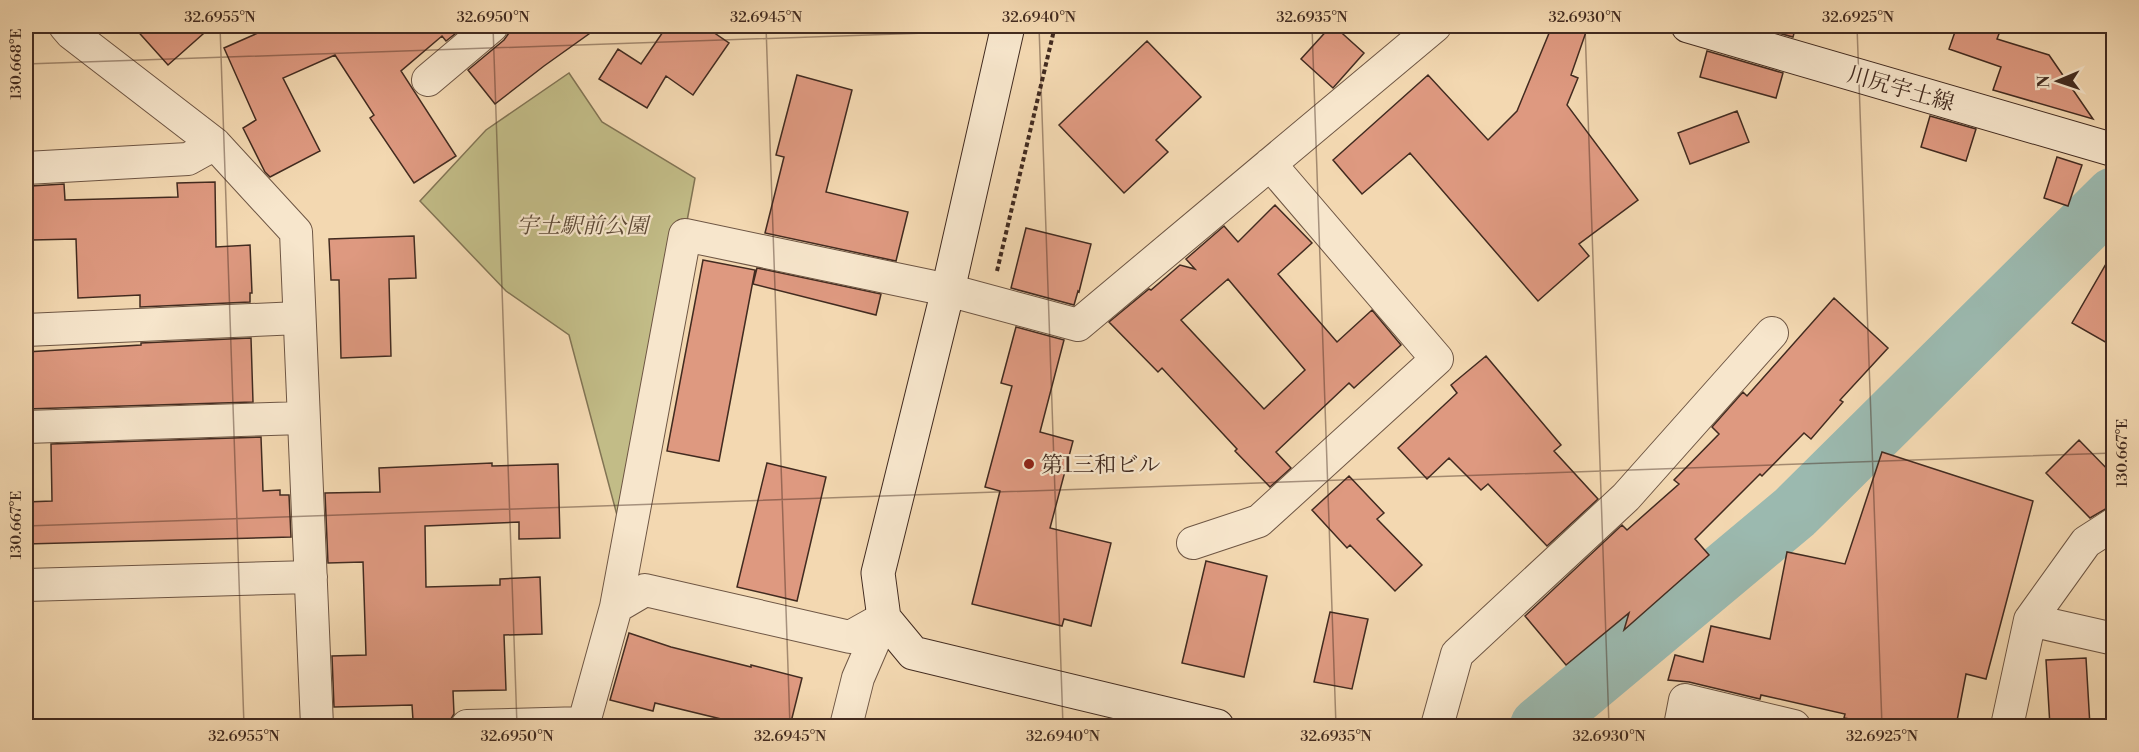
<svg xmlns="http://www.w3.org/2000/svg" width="2139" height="752" font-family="'Libre Bodoni','Noto Serif JP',serif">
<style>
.green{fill:#c2bc87;stroke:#827454;stroke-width:1.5}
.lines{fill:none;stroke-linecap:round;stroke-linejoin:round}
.river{stroke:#9bb9af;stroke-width:58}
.building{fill:#de9980;stroke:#422b20;stroke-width:1.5;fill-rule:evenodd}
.street-casing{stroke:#6e5644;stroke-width:34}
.secondary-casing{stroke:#422b20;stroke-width:35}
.path{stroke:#422b20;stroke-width:4;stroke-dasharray:4.5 3;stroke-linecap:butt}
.street{stroke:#f7e6cc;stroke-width:32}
.secondary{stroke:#f7e6cc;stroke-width:33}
.ticks{fill:none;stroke:#422b20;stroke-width:1.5;stroke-opacity:0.45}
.poi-dot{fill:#8f2418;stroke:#f7e6cc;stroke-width:2}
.labels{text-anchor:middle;stroke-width:4.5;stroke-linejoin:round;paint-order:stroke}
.street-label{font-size:22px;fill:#422b20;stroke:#f7e6cc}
.park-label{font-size:22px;font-style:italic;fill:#5c4835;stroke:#f7e6cc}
.poi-label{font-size:22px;fill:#422b20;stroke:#f7e6cc;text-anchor:start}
.neatline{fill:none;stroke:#422b20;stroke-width:2}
.ticks-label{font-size:15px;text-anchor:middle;fill:#422b20}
</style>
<rect width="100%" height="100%" fill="#f3d8b1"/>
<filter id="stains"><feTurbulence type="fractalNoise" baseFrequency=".00333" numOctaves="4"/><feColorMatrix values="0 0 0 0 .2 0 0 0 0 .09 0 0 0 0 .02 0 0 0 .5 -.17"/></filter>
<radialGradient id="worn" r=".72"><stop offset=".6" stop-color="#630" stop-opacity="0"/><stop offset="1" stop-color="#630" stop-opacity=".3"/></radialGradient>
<path class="green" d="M 569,73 L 602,122 L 695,178 L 626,549 L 569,335 L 506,291 L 420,201 L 486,130 Z"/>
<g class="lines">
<path class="river" d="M 1539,726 L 1795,512 L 2114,196"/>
</g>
<path class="building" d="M 133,26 L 212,26 L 168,65 Z
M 274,26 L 465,26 L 446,41 L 442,36 L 401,71 L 456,156 L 414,183 L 370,118 L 374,115 L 335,55 L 283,78 L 320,151 L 270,177 L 265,172 L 243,128 L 256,120 L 224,48 Z
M 510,26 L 600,26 L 544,66 L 495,104 L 468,70 L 504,40 L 509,33 Z
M 667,26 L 704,26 L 729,43 L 693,95 L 666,76 L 647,108 L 599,79 L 618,49 L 641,64 Z
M 1331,26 L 1334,26 L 1364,53 L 1333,88 L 1301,59 Z
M 1552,26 L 1568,26 L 1586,32 L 1571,75 L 1578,78 L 1567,105 L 1638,200 L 1579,244 L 1589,256 L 1538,301 L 1410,153 L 1362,194 L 1333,160 L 1428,75 L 1488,140 L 1517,111 Z
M 1753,26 L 1796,26 L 1793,37 Z
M 1957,26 L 2002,26 L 1997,39 L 2049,55 L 2093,119 L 1993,90 L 2001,67 L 1949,49 Z
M 1147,41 L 1201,97 L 1156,140 L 1168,152 L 1124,193 L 1059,125 Z
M 1707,51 L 1783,73 L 1776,98 L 1700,77 Z
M 797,75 L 852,90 L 826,192 L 908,212 L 896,261 L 765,233 L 784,157 L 776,155 Z
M 1737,111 L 1749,142 L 1690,164 L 1678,133 Z
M 1930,116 L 1976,129 L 1966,161 L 1921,147 Z
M 2057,157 L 2082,165 L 2068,206 L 2044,198 Z
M 215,182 L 216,247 L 250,245 L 252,293 L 250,293 L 250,302 L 140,307 L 140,295 L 78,298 L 76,239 L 32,240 L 31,186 L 64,184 L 65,200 L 178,197 L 177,183 Z
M 1275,205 L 1312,243 L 1278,274 L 1337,342 L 1372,310 L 1401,345 L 1354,388 L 1349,383 L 1276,452 L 1291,468 L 1270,487 L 1235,451 L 1237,449 L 1162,368 L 1158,372 L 1109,322 L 1149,289 L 1151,290 L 1180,265 L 1195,269 L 1186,259 L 1224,226 L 1238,242 ZM 1228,279 L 1305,370 L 1264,409 L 1181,320 Z
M 1026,228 L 1091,244 L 1079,292 L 1078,291 L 1074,305 L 1011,288 Z
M 414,236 L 416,278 L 389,279 L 391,356 L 341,358 L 339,280 L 331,280 L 329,239 Z
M 2114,250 L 2114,347 L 2072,323 Z
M 703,260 L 755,270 L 719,461 L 667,451 Z
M 757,268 L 881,294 L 876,315 L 753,284 Z
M 1834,298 L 1888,348 L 1840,400 L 1843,402 L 1811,439 L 1804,433 L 1762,476 L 1760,474 L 1695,539 L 1709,555 L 1624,630 L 1629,613 L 1566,665 L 1525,616 L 1622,525 L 1627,530 L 1679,484 L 1674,480 L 1719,434 L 1712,427 L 1743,392 L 1747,396 Z
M 1016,327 L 1064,340 L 1040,432 L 1073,441 L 1050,528 L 1111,543 L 1091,626 L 1064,619 L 1062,626 L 972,604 L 1000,491 L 985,487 L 1012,386 L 1001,383 Z
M 251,338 L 253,402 L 26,409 L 26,352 L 141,345 L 141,343 Z
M 1486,356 L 1561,445 L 1554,451 L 1598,499 L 1547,546 L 1488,484 L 1481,490 L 1449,458 L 1427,479 L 1398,448 L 1457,393 L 1451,385 Z
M 261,437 L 263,491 L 280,490 L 280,495 L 289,495 L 291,537 L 26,544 L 26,502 L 52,501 L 51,444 Z
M 2079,440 L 2114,476 L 2114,504 L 2090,518 L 2046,473 Z
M 1882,452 L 2033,501 L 1986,679 L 1966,674 L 1956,726 L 1887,726 L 1844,718 L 1845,714 L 1761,695 L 1760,699 L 1689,682 L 1668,680 L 1675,655 L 1703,662 L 1711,626 L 1770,639 L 1787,552 L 1845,564 Z
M 492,463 L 492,466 L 558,464 L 560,538 L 519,539 L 519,522 L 425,526 L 426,587 L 500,585 L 500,579 L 540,577 L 542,634 L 504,635 L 506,690 L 453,691 L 454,714 L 451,719 L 413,720 L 412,705 L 334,707 L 332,656 L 366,655 L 363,562 L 328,563 L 325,493 L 380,492 L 379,468 Z
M 767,463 L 826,477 L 797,601 L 737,587 Z
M 1349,476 L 1384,513 L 1377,519 L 1422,565 L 1395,591 L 1350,545 L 1347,548 L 1312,510 Z
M 1206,561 L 1267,576 L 1244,677 L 1182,663 Z
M 1330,612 L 1368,619 L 1352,689 L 1314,682 Z
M 629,633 L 671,647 L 751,667 L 751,665 L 802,678 L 790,726 L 750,726 L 655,703 L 653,711 L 610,700 Z
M 2086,658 L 2090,726 L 2050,726 L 2046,660 Z"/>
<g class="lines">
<defs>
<path id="street" d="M 65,26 L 71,33 L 215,144 L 296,232 L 317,726
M 428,80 L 492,26
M 26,168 L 188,159 L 215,144
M 26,330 L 299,318
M 26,427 L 303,418
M 1193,543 L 1259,521 L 1437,359 L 1270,164
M 26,585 L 311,577
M 616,607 L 645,590 L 850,637 L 884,618
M 2030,620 L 2114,639
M 467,726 L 584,723
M 583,726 L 616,607 L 685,235 L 948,290 L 1078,325 L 1435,26
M 846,726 L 858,678 L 884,618
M 1437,726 L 1457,654 L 1626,497 L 1772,333
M 1680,726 L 1685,700 L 1794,726
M 2007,726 L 2030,620 L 2086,542 L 2114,524"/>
<path id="secondary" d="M 1008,26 L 948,290 L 878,573 L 884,618 L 913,653 L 1217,726
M 1688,26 L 2114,150"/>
</defs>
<use href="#street" class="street-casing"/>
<use href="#secondary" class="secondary-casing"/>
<path class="path" d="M 997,271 L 1055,26"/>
<use href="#street" class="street"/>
<use href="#secondary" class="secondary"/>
</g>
<path class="ticks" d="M 220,26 L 244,726M 493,26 L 517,726M 766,26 L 790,726M 1039,26 L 1063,726M 1312,26 L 1336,726M 1585,26 L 1609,726M 1857,26 L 1882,726M 26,64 L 1130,26M 26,526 L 2114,453"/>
<circle class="poi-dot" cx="1029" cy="464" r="6"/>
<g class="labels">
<g class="street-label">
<text transform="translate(1901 88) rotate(16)" y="8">川尻宇土線</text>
</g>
<g class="park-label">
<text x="582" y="233">宇土駅前公園</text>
</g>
<g class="poi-label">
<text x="1041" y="472">第1三和ビル</text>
</g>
</g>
<rect width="2139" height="752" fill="none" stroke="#f3d8b1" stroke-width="66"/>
<g transform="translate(2058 81) rotate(268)" stroke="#f7e6cc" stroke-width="4.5" paint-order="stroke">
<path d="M0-4.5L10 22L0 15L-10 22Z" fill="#422b20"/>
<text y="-9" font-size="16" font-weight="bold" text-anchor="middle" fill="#422b20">N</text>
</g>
<rect x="33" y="33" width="2073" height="686" class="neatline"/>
<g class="ticks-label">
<text x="220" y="22">32.6955°N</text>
<text x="493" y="22">32.6950°N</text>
<text x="766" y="22">32.6945°N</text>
<text x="1039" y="22">32.6940°N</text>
<text x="1312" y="22">32.6935°N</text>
<text x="1585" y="22">32.6930°N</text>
<text x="1858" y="22">32.6925°N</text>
<text transform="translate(16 64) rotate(-90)" y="5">130.668°E</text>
<text transform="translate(2122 453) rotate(-90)" y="5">130.667°E</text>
<text transform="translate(16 525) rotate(-90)" y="5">130.667°E</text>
<text x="244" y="741">32.6955°N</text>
<text x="517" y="741">32.6950°N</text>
<text x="790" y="741">32.6945°N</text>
<text x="1063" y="741">32.6940°N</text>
<text x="1336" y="741">32.6935°N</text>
<text x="1609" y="741">32.6930°N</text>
<text x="1882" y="741">32.6925°N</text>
</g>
<rect width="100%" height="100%" filter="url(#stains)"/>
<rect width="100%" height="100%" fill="url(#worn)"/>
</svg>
